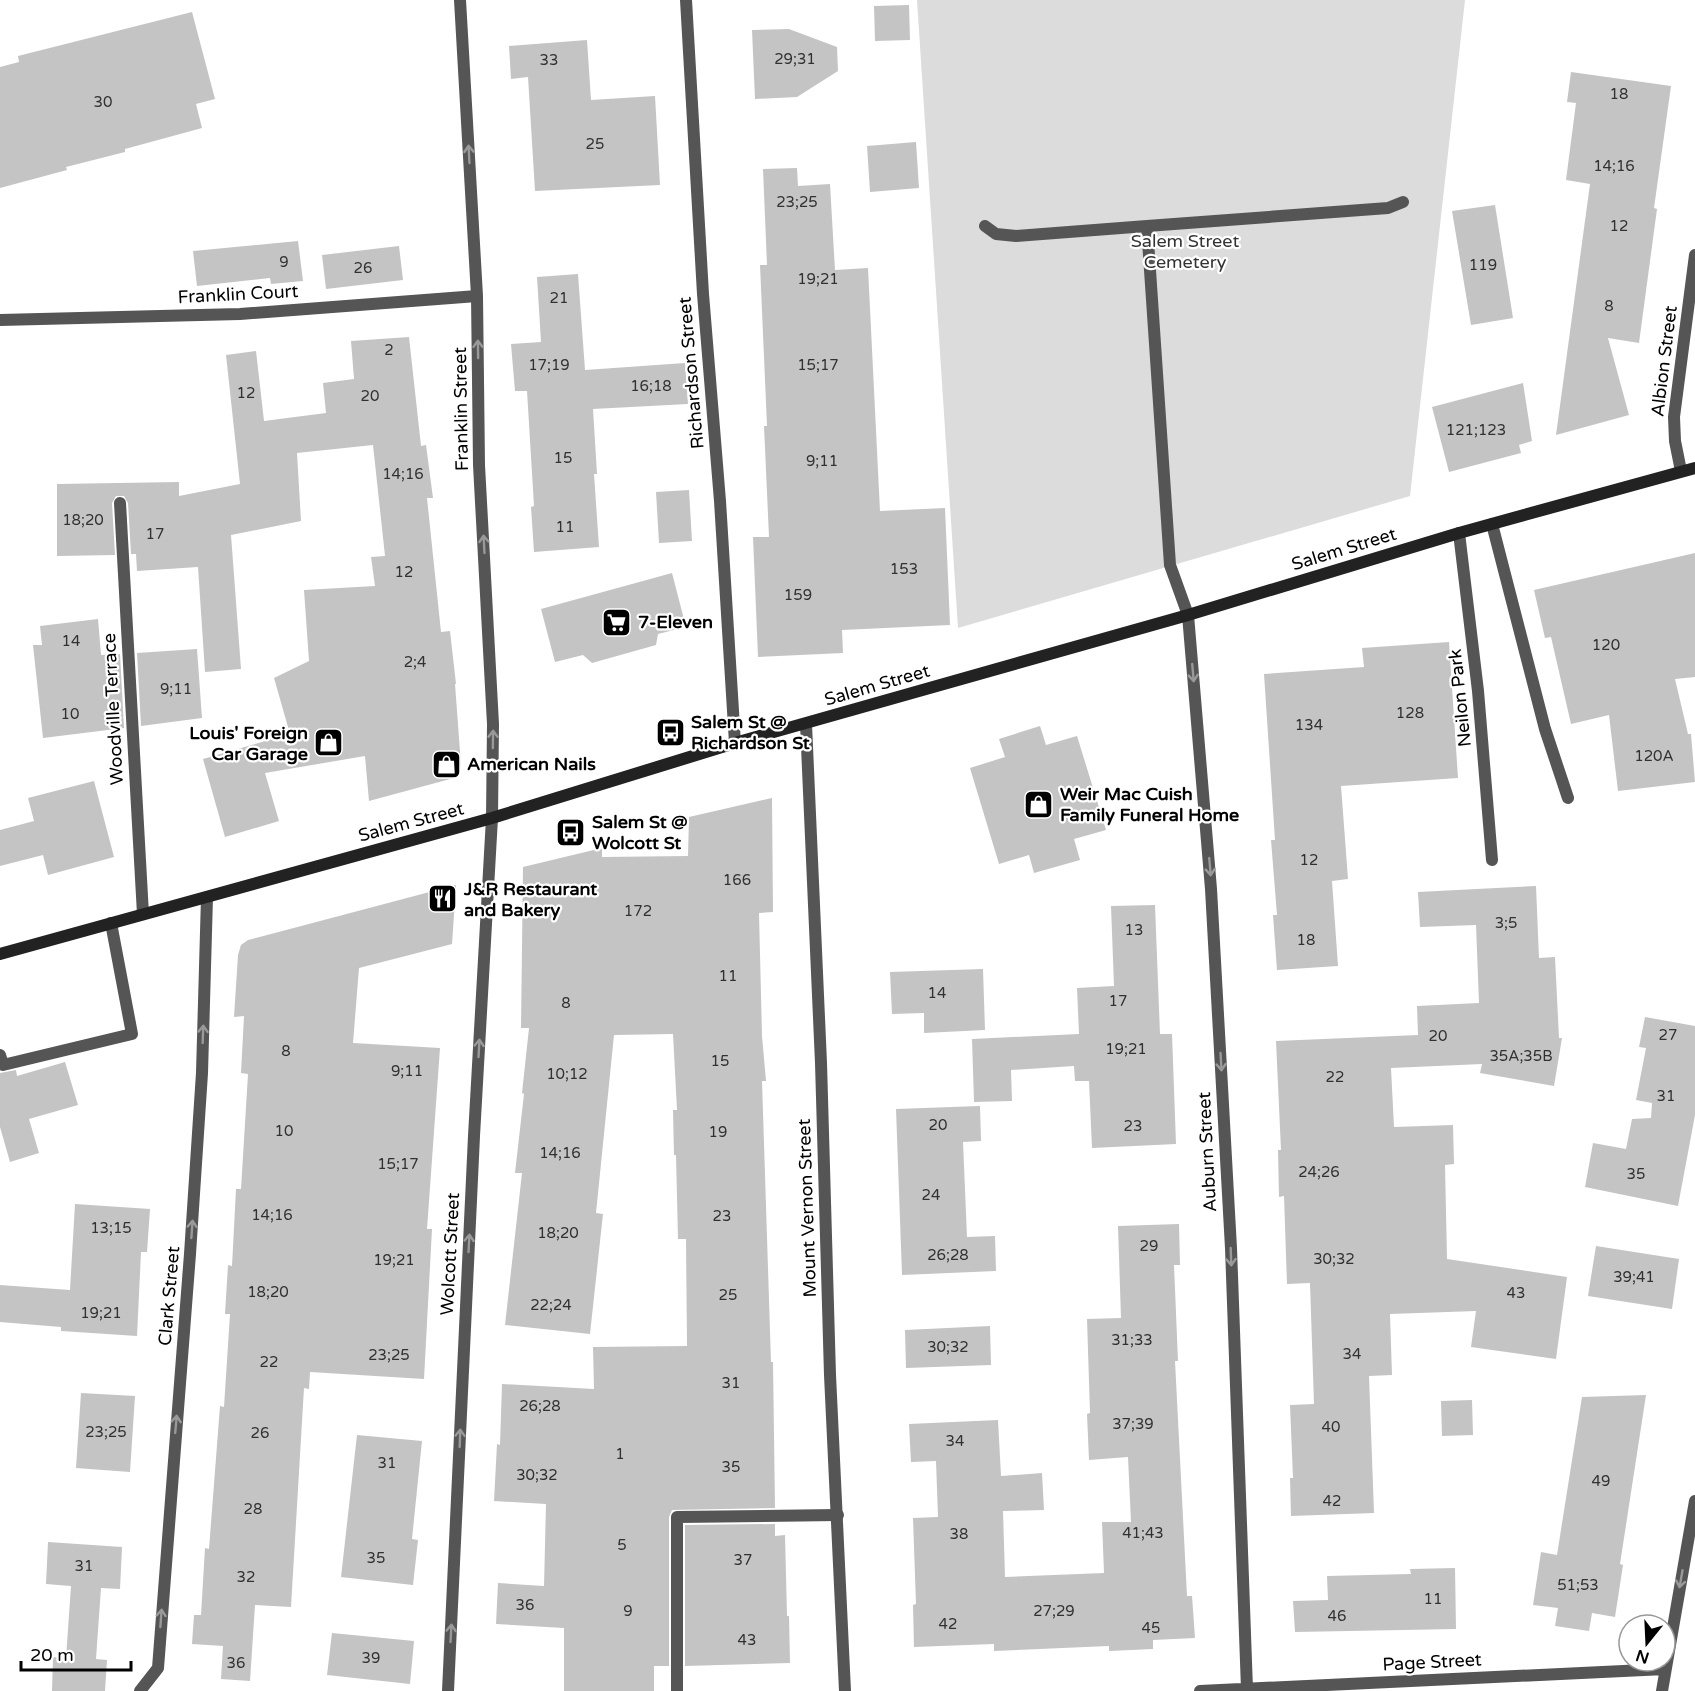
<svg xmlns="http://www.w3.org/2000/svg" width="1695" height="1691" font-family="'Varela Round',sans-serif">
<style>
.green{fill:#dcdcdc}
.building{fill:#c4c4c4}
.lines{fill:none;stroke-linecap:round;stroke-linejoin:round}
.service{stroke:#555;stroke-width:12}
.minor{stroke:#555;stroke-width:12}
.tertiary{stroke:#555;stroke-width:12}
.secondary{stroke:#222;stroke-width:12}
.oneway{stroke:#999}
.labels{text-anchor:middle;stroke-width:4.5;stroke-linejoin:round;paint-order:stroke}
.number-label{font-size:15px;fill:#313131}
.park-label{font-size:18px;fill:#333;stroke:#fff}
.street-label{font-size:18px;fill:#000;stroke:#fff}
.poi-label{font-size:18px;font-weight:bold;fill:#000;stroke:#fff;text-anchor:start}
</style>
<rect width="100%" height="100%" fill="#fff"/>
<path class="green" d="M 917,0 L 1465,0 L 1410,496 L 958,628 Z"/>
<path class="building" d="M 909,5 L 910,40 L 875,41 L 874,6 Z
M 192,12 L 215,99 L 196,104 L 202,128 L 125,149 L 125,152 L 66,167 L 67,170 L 0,188 L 0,67 L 19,62 L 18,56 Z
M 789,29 L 837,47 L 838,71 L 797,97 L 755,99 L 752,30 Z
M 587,40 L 591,100 L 655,96 L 660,185 L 535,191 L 528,77 L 511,79 L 509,46 Z
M 1571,72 L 1671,86 L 1654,208 L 1657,209 L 1639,343 L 1608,338 L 1629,415 L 1556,435 L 1590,184 L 1566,180 L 1576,103 L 1567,102 Z
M 916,142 L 919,188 L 870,192 L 867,146 Z
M 797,168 L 798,186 L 830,184 L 835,270 L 868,268 L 880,511 L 945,508 L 950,625 L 842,630 L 843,653 L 758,657 L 753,537 L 769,537 L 764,426 L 767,426 L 760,265 L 767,265 L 763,169 Z
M 1495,205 L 1513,318 L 1471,325 L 1452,211 Z
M 298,241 L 303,281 L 271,284 L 270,278 L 197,286 L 193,251 Z
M 399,246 L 403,280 L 326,289 L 322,255 Z
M 578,274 L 585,370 L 685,363 L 688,404 L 593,409 L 597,474 L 594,474 L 599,547 L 534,552 L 531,507 L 534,506 L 527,391 L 515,391 L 511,344 L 541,342 L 537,277 Z
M 409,337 L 421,446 L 426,445 L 433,498 L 427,498 L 441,632 L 450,631 L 456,684 L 455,684 L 461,765 L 454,778 L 369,801 L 365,756 L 265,773 L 279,821 L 225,837 L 203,759 L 290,734 L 274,678 L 309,661 L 304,590 L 375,586 L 371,557 L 385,556 L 373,445 L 297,453 L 301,521 L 231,535 L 241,669 L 205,672 L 198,567 L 137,571 L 136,554 L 131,554 L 128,503 L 124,496 L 116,496 L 112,503 L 115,555 L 57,556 L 57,484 L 179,482 L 179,496 L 240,484 L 226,355 L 256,351 L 264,421 L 326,413 L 323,383 L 354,379 L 351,341 Z
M 1523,383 L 1532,441 L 1519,445 L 1521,453 L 1449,472 L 1432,407 Z
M 689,490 L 692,541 L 659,543 L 656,492 Z
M 1695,553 L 1695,677 L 1675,679 L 1688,734 L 1691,734 L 1695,782 L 1618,791 L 1609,715 L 1571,724 L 1551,637 L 1545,638 L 1534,590 Z
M 672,573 L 686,627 L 658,634 L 656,645 L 592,663 L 583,655 L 555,662 L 541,609 Z
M 98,619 L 101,655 L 120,654 L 124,728 L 43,738 L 33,645 L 42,645 L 40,626 Z
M 1449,642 L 1458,778 L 1341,786 L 1348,879 L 1332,881 L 1338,966 L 1277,970 L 1273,915 L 1277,915 L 1271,840 L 1275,840 L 1264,674 L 1364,667 L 1362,648 Z
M 197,649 L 202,718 L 141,726 L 137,653 Z
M 1040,726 L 1046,745 L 1077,736 L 1106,830 L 1074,839 L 1080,860 L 1034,873 L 1029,855 L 999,864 L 970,768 L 1005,757 L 999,739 Z
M 94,781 L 114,857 L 48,875 L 43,855 L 0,866 L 0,830 L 34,821 L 28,798 Z
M 772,798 L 773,912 L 759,913 L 762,1036 L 766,1081 L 762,1081 L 771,1362 L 773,1362 L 775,1508 L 672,1510 L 669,1517 L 669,1666 L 654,1666 L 654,1691 L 564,1691 L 564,1628 L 496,1624 L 498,1583 L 544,1586 L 546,1504 L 494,1501 L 497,1444 L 500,1445 L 502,1384 L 594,1389 L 593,1347 L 687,1346 L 686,1239 L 678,1239 L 676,1155 L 674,1155 L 673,1110 L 677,1110 L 673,1034 L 614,1035 L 596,1213 L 603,1214 L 590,1334 L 505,1325 L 522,1173 L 515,1173 L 524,1094 L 522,1093 L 529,1028 L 521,1028 L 523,867 L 602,848 L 602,857 L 688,856 L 689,817 Z
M 456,885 L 452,944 L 359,968 L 353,1043 L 440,1048 L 427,1229 L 432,1229 L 424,1379 L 310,1372 L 309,1389 L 304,1388 L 291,1607 L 255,1605 L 250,1681 L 221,1679 L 223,1646 L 192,1644 L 194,1615 L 201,1615 L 205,1548 L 209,1549 L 220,1406 L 224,1407 L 230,1314 L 225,1314 L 228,1265 L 232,1266 L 236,1189 L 241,1189 L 248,1074 L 241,1073 L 244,1016 L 234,1017 L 238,955 L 241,945 L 248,940 Z
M 1536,886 L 1539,958 L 1555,957 L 1559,1038 L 1562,1038 L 1554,1086 L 1480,1073 L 1482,1064 L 1391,1068 L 1394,1127 L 1453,1125 L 1454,1164 L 1445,1165 L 1447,1259 L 1567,1277 L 1556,1359 L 1471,1347 L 1476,1311 L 1390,1314 L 1392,1375 L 1369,1376 L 1374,1513 L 1291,1516 L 1290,1478 L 1293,1478 L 1290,1405 L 1314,1404 L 1310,1283 L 1287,1284 L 1284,1196 L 1279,1197 L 1278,1150 L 1281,1150 L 1276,1041 L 1418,1035 L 1417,1006 L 1479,1003 L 1476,925 L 1420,927 L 1418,892 Z
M 1155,905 L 1160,1034 L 1172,1034 L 1176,1144 L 1092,1148 L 1089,1081 L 1075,1081 L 1074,1066 L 1011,1070 L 1012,1101 L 974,1102 L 972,1039 L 1079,1034 L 1077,988 L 1114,986 L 1111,906 Z
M 983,969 L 985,1030 L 924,1033 L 924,1013 L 892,1014 L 890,972 Z
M 1645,1017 L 1695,1026 L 1695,1115 L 1678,1206 L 1585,1187 L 1593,1143 L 1626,1149 L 1632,1119 L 1651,1118 L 1652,1103 L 1636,1100 L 1646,1048 L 1639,1047 Z
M 65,1062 L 78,1105 L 29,1119 L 39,1153 L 10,1162 L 0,1127 L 0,1073 L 16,1070 L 17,1076 Z
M 980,1106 L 981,1141 L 963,1142 L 967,1237 L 995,1236 L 996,1271 L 902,1275 L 896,1109 Z
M 75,1204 L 150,1209 L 147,1252 L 141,1252 L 137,1336 L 61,1331 L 61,1327 L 0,1322 L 0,1285 L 70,1290 Z
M 1179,1224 L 1180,1265 L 1174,1265 L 1178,1361 L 1175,1361 L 1187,1596 L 1192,1596 L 1195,1638 L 1153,1640 L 1153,1649 L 1109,1651 L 1109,1646 L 994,1651 L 994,1644 L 914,1647 L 913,1605 L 916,1604 L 913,1518 L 938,1517 L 936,1461 L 911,1462 L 909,1424 L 998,1420 L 1001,1476 L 1042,1473 L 1044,1510 L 1003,1511 L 1005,1577 L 1104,1573 L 1102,1522 L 1131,1522 L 1128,1457 L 1089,1460 L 1087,1414 L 1090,1413 L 1087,1319 L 1121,1318 L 1118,1226 Z
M 1596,1246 L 1679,1259 L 1672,1309 L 1588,1296 Z
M 990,1326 L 991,1365 L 906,1368 L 905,1330 Z
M 81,1393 L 135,1396 L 130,1472 L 76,1468 Z
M 1646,1395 L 1620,1564 L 1623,1565 L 1615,1617 L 1592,1613 L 1589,1631 L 1555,1626 L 1558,1608 L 1533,1605 L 1541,1552 L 1557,1555 L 1582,1397 Z
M 1472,1400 L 1473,1435 L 1442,1436 L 1441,1401 Z
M 357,1435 L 422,1441 L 412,1539 L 418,1540 L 413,1585 L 341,1577 Z
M 775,1524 L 775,1536 L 785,1535 L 787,1616 L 789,1616 L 790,1663 L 685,1666 L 685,1525 Z
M 48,1542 L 122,1547 L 120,1589 L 101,1588 L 96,1659 L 107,1660 L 105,1691 L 52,1691 L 53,1657 L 66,1658 L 71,1586 L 46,1584 Z
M 1455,1568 L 1456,1629 L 1295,1632 L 1293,1601 L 1328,1600 L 1327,1576 L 1411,1574 L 1410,1569 Z
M 332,1633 L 414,1641 L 410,1684 L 327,1675 Z"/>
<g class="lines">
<path class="service" d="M 985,226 L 996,234 L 1016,236 L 1147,226
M 1492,524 L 1545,729 L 1568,798
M 1188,615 L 1170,565 L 1147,226 L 1388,208 L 1403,202
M 0,1055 L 3,1065 L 132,1034 L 111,923"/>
<path class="minor" d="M 686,0 L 703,294 L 720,501 L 735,743
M 0,320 L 240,314 L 477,296
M 1681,471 L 1675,441 L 1674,417 L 1695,255
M 120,503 L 143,914
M 1459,533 L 1478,691 L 1492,860
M 1188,615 L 1211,889 L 1231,1248 L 1247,1689
M 140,1691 L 158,1668 L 190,1254 L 202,1073 L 207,897
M 448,1691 L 474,1136 L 492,818 L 493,724 L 479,465 L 477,296 L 460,0
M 677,1691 L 677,1517 L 838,1515
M 1200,1691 L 1665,1669
M 1662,1691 L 1695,1501"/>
<path class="tertiary" d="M 806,724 L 821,1063 L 830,1375 L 845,1691"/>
<path class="secondary" d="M 0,954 L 492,818 L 735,743 L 1188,615 L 1459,533 L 1695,468"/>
</g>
<defs><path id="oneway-shaft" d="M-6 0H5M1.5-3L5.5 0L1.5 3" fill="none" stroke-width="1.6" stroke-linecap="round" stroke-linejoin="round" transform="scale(1.5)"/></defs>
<g class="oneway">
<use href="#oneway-shaft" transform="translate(469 154) rotate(-93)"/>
<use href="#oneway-shaft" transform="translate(478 349) rotate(-91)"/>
<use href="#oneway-shaft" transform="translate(484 544) rotate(-93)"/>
<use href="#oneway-shaft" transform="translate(1193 673) rotate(85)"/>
<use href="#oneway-shaft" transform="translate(493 739) rotate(-89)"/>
<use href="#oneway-shaft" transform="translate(1210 867) rotate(85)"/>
<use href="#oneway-shaft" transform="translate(203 1034) rotate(-88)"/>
<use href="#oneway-shaft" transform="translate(479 1048) rotate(-87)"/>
<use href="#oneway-shaft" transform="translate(1221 1062) rotate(87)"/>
<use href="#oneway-shaft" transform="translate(192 1229) rotate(-86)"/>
<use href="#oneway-shaft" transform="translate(469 1243) rotate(-87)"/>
<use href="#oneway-shaft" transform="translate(1231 1257) rotate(88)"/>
<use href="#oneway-shaft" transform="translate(176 1424) rotate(-85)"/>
<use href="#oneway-shaft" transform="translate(460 1438) rotate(-88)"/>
<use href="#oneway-shaft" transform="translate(1681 1579) rotate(100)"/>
<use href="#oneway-shaft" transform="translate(161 1618) rotate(-86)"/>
<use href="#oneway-shaft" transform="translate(451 1633) rotate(-87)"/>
</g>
<defs>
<symbol id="supermarket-square" viewBox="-11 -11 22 22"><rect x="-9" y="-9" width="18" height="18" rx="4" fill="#000" stroke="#fff"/><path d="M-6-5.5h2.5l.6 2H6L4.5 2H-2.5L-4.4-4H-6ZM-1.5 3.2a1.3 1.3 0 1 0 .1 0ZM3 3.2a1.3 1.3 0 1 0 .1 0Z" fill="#fff"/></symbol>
<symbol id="bus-square" viewBox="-11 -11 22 22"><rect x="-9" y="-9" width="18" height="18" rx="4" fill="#000" stroke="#fff"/><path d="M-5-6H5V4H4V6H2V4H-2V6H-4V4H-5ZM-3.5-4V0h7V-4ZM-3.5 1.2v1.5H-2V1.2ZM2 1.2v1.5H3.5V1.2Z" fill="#fff"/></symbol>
<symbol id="shop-square" viewBox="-11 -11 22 22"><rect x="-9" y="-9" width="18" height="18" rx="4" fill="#000" stroke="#fff"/><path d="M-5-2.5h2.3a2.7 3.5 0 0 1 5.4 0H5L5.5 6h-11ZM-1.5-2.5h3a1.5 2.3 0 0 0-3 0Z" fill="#fff"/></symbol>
<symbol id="restaurant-square" viewBox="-11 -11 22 22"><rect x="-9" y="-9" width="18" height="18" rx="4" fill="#000" stroke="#fff"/><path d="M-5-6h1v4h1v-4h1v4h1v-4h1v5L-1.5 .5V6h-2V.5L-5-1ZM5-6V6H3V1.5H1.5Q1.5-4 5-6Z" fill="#fff"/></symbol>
</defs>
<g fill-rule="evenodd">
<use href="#supermarket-square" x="600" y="606" width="33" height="33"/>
<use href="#bus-square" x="654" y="716" width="33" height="33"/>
<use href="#shop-square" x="312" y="726" width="33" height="33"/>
<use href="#shop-square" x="430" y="748" width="33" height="33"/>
<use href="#shop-square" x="1022" y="788" width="33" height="33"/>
<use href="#bus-square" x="554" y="816" width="33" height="33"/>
<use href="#restaurant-square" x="426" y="882" width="33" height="33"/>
</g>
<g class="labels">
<g class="number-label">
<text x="795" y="64">29;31</text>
<text x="549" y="65">33</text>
<text x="1619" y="99">18</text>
<text x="103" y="107">30</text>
<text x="595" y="149">25</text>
<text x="1614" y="171">14;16</text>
<text x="797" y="207">23;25</text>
<text x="1619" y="231">12</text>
<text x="284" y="267">9</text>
<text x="1483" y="270">119</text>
<text x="363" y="273">26</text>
<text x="818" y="284">19;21</text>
<text x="559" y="303">21</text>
<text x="1609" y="311">8</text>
<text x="389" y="355">2</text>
<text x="549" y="370">17;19</text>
<text x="818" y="370">15;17</text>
<text x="651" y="391">16;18</text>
<text x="246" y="398">12</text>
<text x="370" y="401">20</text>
<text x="1476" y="435">121;123</text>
<text x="563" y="463">15</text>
<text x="822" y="466">9;11</text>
<text x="403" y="479">14;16</text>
<text x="83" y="525">18;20</text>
<text x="565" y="532">11</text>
<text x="155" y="539">17</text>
<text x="904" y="574">153</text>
<text x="404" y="577">12</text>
<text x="798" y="600">159</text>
<text x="71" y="646">14</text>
<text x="1606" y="650">120</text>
<text x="415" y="667">2;4</text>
<text x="176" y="694">9;11</text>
<text x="1410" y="718">128</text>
<text x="70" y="719">10</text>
<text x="1309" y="730">134</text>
<text x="1654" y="761">120A</text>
<text x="1309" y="865">12</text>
<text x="737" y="885">166</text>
<text x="638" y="916">172</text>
<text x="1506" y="928">3;5</text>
<text x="1134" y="935">13</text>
<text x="1306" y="945">18</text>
<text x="728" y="981">11</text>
<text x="937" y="998">14</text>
<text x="1118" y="1006">17</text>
<text x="566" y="1008">8</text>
<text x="1668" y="1040">27</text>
<text x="1438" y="1041">20</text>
<text x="1126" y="1054">19;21</text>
<text x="286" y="1056">8</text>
<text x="1521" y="1061">35A;35B</text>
<text x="720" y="1066">15</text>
<text x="407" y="1076">9;11</text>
<text x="567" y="1079">10;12</text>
<text x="1335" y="1082">22</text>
<text x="1666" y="1101">31</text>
<text x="938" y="1130">20</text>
<text x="1133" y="1131">23</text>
<text x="284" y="1136">10</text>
<text x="718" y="1137">19</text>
<text x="560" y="1158">14;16</text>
<text x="398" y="1169">15;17</text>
<text x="1319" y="1177">24;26</text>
<text x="1636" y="1179">35</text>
<text x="931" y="1200">24</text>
<text x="272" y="1220">14;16</text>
<text x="722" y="1221">23</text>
<text x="111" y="1233">13;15</text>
<text x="558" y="1238">18;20</text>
<text x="1149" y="1251">29</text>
<text x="948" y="1260">26;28</text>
<text x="1334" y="1264">30;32</text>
<text x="394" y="1265">19;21</text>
<text x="1634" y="1282">39;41</text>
<text x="268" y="1297">18;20</text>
<text x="1516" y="1298">43</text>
<text x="728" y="1300">25</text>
<text x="551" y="1310">22;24</text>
<text x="101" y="1318">19;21</text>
<text x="1132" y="1345">31;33</text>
<text x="948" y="1352">30;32</text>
<text x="1352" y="1359">34</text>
<text x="389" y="1360">23;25</text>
<text x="269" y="1367">22</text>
<text x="731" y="1388">31</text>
<text x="540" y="1411">26;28</text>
<text x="1133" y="1429">37;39</text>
<text x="1331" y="1432">40</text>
<text x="106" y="1437">23;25</text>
<text x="260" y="1438">26</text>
<text x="955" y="1446">34</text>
<text x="620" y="1459">1</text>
<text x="387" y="1468">31</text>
<text x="731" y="1472">35</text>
<text x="537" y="1480">30;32</text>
<text x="1601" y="1486">49</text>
<text x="1332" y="1506">42</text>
<text x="253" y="1514">28</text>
<text x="1143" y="1538">41;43</text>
<text x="959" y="1539">38</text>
<text x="622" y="1550">5</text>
<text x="376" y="1563">35</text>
<text x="743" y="1565">37</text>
<text x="84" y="1571">31</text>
<text x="246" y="1582">32</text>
<text x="1578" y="1590">51;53</text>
<text x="1433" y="1604">11</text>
<text x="525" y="1610">36</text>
<text x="628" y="1616">9</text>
<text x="1054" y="1616">27;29</text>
<text x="1337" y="1621">46</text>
<text x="948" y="1629">42</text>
<text x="1151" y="1633">45</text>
<text x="747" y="1645">43</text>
<text x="371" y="1663">39</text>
<text x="236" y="1668">36</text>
</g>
<g class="park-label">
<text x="1185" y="247">Salem Street<tspan x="1185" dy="21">Cemetery</tspan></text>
</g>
<g class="street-label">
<text transform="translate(238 294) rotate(-3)" y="6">Franklin Court</text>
<text transform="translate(1664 361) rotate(-83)" y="6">Albion Street</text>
<text transform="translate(691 373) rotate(-95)" y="6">Richardson Street</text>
<text transform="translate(461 409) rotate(-91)" y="6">Franklin Street</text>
<text transform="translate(1344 549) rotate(-17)" y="6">Salem Street</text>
<text transform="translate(877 685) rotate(-16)" y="6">Salem Street</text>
<text transform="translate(1460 698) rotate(-96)" y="6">Neilon Park</text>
<text transform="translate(113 709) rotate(-93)" y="6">Woodville Terrace</text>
<text transform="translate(411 822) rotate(-15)" y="6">Salem Street</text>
<text transform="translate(1207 1152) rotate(-93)" y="6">Auburn Street</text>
<text transform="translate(807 1208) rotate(-92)" y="6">Mount Vernon Street</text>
<text transform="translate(450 1254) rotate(-87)" y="6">Wolcott Street</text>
<text transform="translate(169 1296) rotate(-85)" y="6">Clark Street</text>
<text transform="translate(1432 1662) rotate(-3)" y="6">Page Street</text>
</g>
<g class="poi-label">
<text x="638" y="628">7-Eleven</text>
<text x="691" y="728">Salem St @<tspan x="691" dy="21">Richardson St</tspan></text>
<text x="308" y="739" text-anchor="end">Louis' Foreign<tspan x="308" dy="21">Car Garage</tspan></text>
<text x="467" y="770">American Nails</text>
<text x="1060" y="800">Weir Mac Cuish<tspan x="1060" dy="21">Family Funeral Home</tspan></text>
<text x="592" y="828">Salem St @<tspan x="592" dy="21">Wolcott St</tspan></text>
<text x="464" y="895">J&amp;R Restaurant<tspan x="464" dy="21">and Bakery</tspan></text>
</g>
</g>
<g transform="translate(1647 1643) rotate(198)"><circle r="28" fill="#ffffff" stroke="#999999" stroke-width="1.5"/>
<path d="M0-4.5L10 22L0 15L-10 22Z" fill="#000000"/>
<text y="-9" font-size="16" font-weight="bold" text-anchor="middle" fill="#000000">N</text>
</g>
<path d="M21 1661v9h110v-9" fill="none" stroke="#000000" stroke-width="3"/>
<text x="30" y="1661" font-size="18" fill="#000000" stroke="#ffffff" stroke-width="4.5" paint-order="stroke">20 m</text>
</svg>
